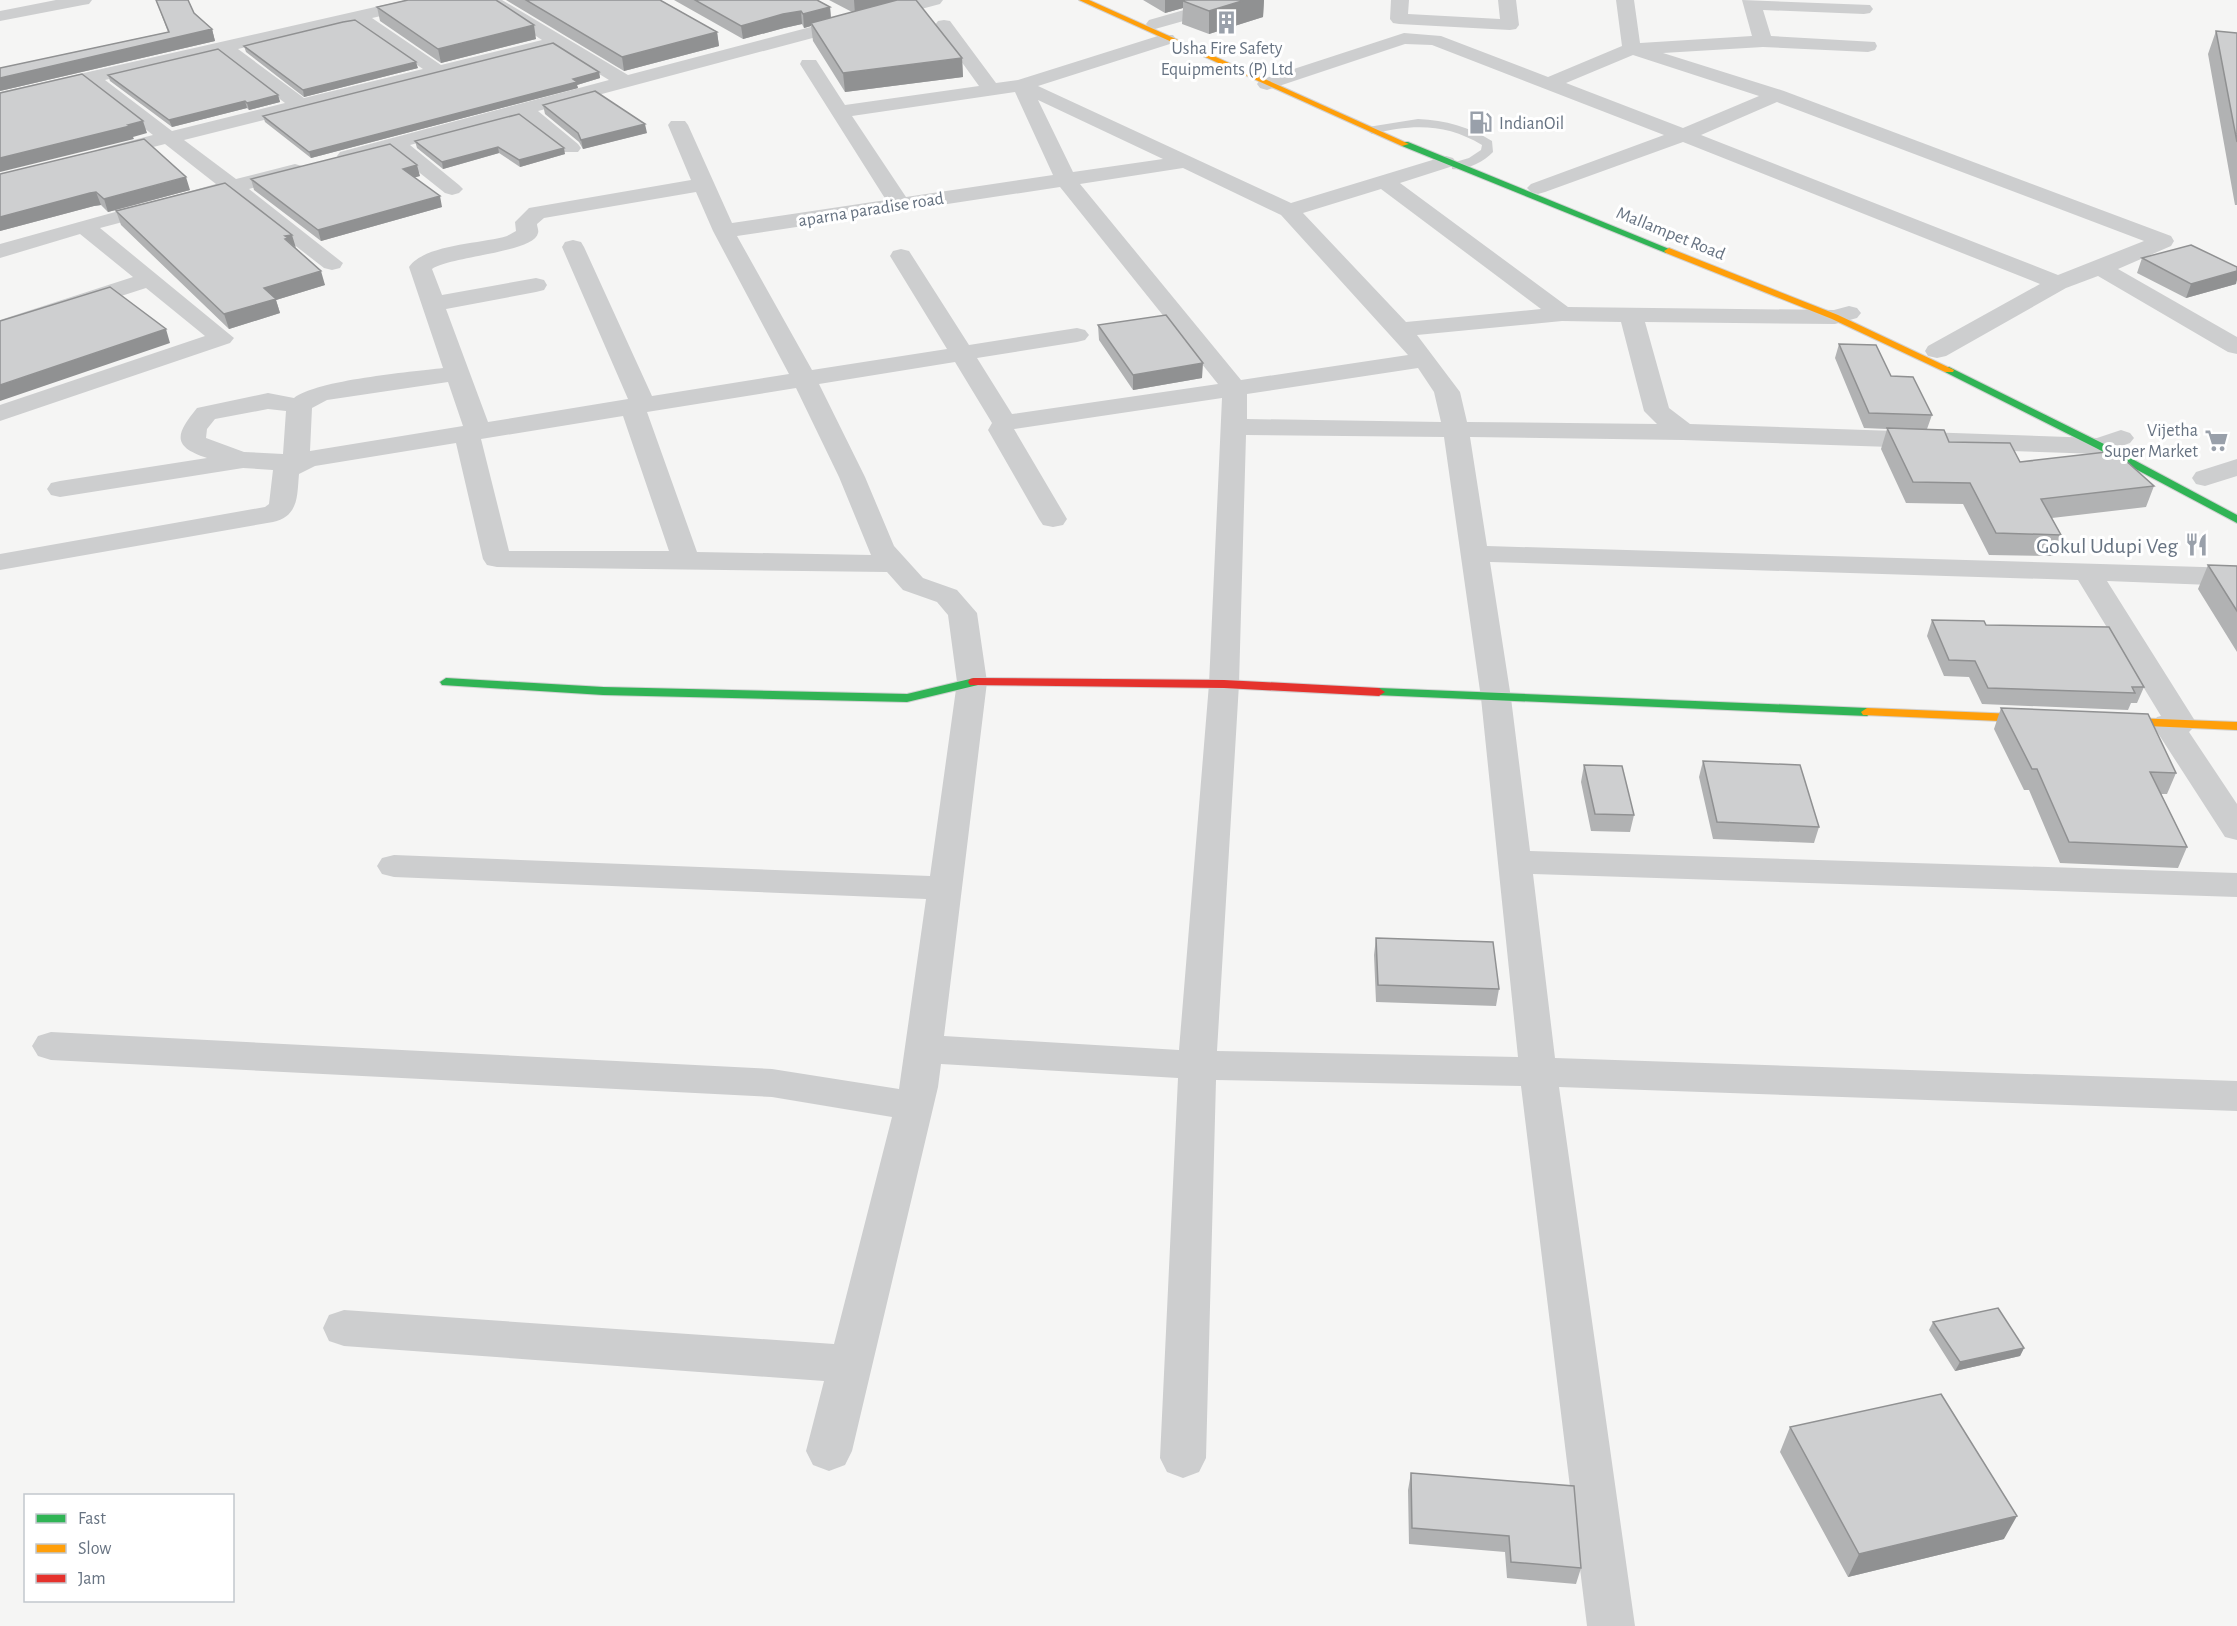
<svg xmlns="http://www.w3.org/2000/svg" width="2237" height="1626" font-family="'Alegreya Sans',sans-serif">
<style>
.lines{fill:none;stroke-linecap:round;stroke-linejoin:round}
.fast-casing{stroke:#d1d1d2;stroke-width:2}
.slow-casing{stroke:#d1d1d2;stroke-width:2}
.jam-casing{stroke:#d1d1d2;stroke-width:2}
.lane{fill:#cdcecf;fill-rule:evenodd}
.street{fill:#cdcecf;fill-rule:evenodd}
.fast{fill:#30b455;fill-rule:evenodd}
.slow{fill:#ff9f0a;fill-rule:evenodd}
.jam{fill:#e5322d;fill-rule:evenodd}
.wall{fill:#b1b2b3}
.shaded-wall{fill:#909192}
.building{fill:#cecfd0;stroke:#909192;stroke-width:1.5}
.labels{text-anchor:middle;stroke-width:6;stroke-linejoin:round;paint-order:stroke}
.far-poi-label{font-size:18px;fill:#677382;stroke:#fff}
.far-street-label{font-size:18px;fill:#677382;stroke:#fff}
.poi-label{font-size:22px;fill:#677382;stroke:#fff;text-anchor:end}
</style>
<rect width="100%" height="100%" fill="#f5f5f4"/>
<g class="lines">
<defs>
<path id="fast" d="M 1402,142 L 1408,142 L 1674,251 L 1666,253 L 1402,146 Z
M 1949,367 L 2104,444 L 2237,515 L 2237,523 L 2096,448 L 1945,372 L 1945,368 Z
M 446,678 L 603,687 L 907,694 L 974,678 L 980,682 L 978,685 L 907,702 L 603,695 L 442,685 L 440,682 Z
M 1379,688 L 1867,708 L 1873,712 L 1867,716 L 1375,695 L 1373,692 L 1375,689 Z"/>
<path id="slow" d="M 1079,0 L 1089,0 L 1409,144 L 1402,146 Z
M 1669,248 L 1838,315 L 1954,370 L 1953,372 L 1945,372 L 1832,319 L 1666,253 L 1664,251 Z
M 1867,708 L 2043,715 L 2049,719 L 2043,723 L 1863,715 L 1861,712 Z
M 2107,717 L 2237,722 L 2237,730 L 2102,724 L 2101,721 Z"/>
<path id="jam" d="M 974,678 L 1224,680 L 1379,688 L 1385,692 L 1379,696 L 1224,688 L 970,685 L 968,682 L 970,679 Z"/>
</defs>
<use href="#fast" class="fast-casing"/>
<use href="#slow" class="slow-casing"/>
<use href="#jam" class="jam-casing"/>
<path class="lane" d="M 1418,119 C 1446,120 1469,127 1492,141 L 1493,152 C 1484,162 1465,171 1452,169 L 1452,163 L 1469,158 L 1481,150 L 1482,145 C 1446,123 1412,124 1372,134 L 1366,130 L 1368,127 Z"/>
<path class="street" d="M 56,0 L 92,0 L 89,4 L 83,5 L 0,21 L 0,11 Z
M 406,0 L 438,0 L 435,4 L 372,18 L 441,65 L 542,40 L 481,0 L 502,0 L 628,75 L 914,0 L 943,0 L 940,4 L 538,111 L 578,144 L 581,148 L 578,152 L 564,152 L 519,116 L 410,145 L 459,185 L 463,189 L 459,193 L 452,195 L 445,193 L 391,150 L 347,162 L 340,160 L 337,156 L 340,152 L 609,80 L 555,47 L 184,140 L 236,179 L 295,164 L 302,166 L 305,170 L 302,174 L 249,189 L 343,263 L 340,268 L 332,270 L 324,268 L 229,194 L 100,228 L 234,338 L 230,343 L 0,421 L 0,405 L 205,336 L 146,288 L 0,335 L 0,320 L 133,277 L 80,234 L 0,258 L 0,244 L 216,184 L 165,144 L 106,159 L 99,157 L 96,153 L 99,149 L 153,135 L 87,84 L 0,104 L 0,92 ZM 354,22 L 423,69 L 304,98 L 238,49 ZM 220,53 L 285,103 L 172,131 L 105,80 Z
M 1219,0 L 1247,0 L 1244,4 L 1155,29 L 1149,28 L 1146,24 L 1149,20 Z
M 1391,0 L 1409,0 L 1408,14 L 1500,19 L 1498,0 L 1516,0 L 1519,25 L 1516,29 L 1510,30 L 1399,24 L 1393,23 L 1390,19 Z
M 1616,0 L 1634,0 L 1640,43 L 1752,36 L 1742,0 L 1870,5 L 1873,9 L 1870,13 L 1864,14 L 1763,10 L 1771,36 L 1875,42 L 1877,46 L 1875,50 L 1868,52 L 1763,47 L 1663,53 L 1784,91 L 2171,236 L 2174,241 L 2171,246 L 2118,269 L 2237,337 L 2237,354 L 2228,352 L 2098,276 L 2066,288 L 1946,356 L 1937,358 L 1928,356 L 1925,351 L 1928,346 L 2040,284 L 1683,142 L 1545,192 L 1538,194 L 1531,192 L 1527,188 L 1531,184 L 1664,135 L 1432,45 L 1405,44 L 1267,90 L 1260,88 L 1257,84 L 1260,80 L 1404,33 L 1441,36 L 1548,77 L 1622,46 ZM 1633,55 L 1759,96 L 1683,128 L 1566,83 ZM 1777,102 L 2144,241 L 2058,275 L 1701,135 Z
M 944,20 L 950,21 L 996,83 L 1018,80 L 1161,35 L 1173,35 L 1176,39 L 1173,43 L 1038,86 L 1291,203 L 1439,158 L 1446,156 L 1453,158 L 1456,162 L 1453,166 L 1400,183 L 1568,307 L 1834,310 L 1849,306 L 1857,308 L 1861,313 L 1857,318 L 1835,324 L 1645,322 L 1669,408 L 1690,424 L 2097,438 L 2121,430 L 2130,433 L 2134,438 L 2130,443 L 2100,454 L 1683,440 L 1470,437 L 1487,546 L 2237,568 L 2237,586 L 2107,581 L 2197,724 L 2189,732 L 2237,804 L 2237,840 L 2225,837 L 2152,724 L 2157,717 L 2161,716 L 2078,580 L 1490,562 L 1511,698 L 1530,851 L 2237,873 L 2237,897 L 1533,874 L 1555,1058 L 2237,1081 L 2237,1111 L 1559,1087 L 1635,1626 L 1587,1626 L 1521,1086 L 1216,1080 L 1206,1458 L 1199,1472 L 1183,1478 L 1167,1472 L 1160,1458 L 1178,1078 L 941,1064 L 938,1087 L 852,1451 L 845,1465 L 829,1471 L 813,1465 L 806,1451 L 824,1381 L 344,1346 L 329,1341 L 323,1328 L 329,1315 L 344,1310 L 834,1344 L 892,1117 L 772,1097 L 51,1060 L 38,1056 L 32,1046 L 38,1036 L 51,1032 L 772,1069 L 899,1089 L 926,899 L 394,877 L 382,874 L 377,866 L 382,858 L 394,855 L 930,876 L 957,682 L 948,615 L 937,602 L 903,590 L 887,572 L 497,567 L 487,565 L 483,559 L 456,443 L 315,466 L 299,474 C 297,496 299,516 273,522 L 0,570 L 0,554 L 265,507 L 269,504 L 273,470 L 243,468 L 60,497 L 51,495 L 47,489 L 51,483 L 60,481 L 207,458 C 170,446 177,433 197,408 L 268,393 L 294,398 C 317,380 410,372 443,368 L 409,267 C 425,244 481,244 507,236 L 516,231 L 515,222 L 529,208 L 691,180 L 668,125 L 671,121 L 685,121 L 688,125 L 732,223 L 886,200 L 800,64 L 802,60 L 816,60 L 845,105 L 979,86 L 935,25 L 938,21 ZM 1015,92 L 1053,175 L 906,197 L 852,116 ZM 1038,100 L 1163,159 L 1073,172 ZM 1183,168 L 1281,215 L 1408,355 L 1241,380 L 1080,184 ZM 1060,187 L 1218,384 L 1012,414 L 977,358 L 1077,342 L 1085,340 L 1089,335 L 1085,330 L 1077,328 L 969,345 L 909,251 L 901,249 L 893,251 L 890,256 L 947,349 L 812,370 L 737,236 ZM 1381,189 L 1541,309 L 1406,322 L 1303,213 ZM 696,192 L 713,231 L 789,374 L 652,396 L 584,247 L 581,242 L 573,240 L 565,242 L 562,247 L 628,399 L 488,422 L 446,309 L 536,292 L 544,290 L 547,285 L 544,280 L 536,278 L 442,295 L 432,269 C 450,256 534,253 538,233 C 539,230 537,227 537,224 L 544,218 ZM 1562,321 L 1621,322 L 1644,411 L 1657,424 L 1467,422 L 1460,392 L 1417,335 ZM 955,362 L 992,423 L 988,430 L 1039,519 L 1043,525 L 1053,527 L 1063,525 L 1067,519 L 1014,429 L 1222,398 L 1209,684 L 1179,1050 L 944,1036 L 987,682 L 977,613 L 957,590 L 923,578 L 894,546 L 865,477 L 819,384 ZM 1418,368 L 1434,392 L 1441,422 L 1247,419 L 1247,394 ZM 448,382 L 463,426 L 310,451 L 312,408 L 327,400 ZM 796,388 L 839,477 L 871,555 L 697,552 L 647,412 ZM 268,409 L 286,411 L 283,454 L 244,452 L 206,438 L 207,429 L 215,419 ZM 623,416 L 669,551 L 509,551 L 481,439 ZM 1246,435 L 1444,437 L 1481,698 L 1518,1057 L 1217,1051 L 1239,684 Z
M 2237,459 L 2237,476 L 2205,486 L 2196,484 L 2192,478 L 2196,472 Z"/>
<use href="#fast" class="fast"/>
<use href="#slow" class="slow"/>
<use href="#jam" class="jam"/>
</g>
<path class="wall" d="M 156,0 L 188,0 L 194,13 L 212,29 L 215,41 L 0,91 L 0,68 L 168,32 Z
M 506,0 L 660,0 L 717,32 L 719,46 L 624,71 Z
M 674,0 L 817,0 L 830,7 L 831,18 L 852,12 L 829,0 L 916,0 L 962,58 L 963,77 L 845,92 L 813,41 L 811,26 L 804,28 L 802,24 L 784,28 L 743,39 Z
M 1143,0 L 1264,0 L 1263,17 L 1209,34 L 1182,24 L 1183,8 L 1165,13 Z
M 377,7 L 536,39 L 441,63 L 380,21 Z
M 2216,31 L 2237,33 L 2237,205 L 2235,205 L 2208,54 Z
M 244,46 L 418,68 L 304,97 L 246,52 Z
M 599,72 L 600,78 L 577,85 L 578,88 L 311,158 L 265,122 L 263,116 Z
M 108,75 L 278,95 L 280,102 L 249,110 L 247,108 L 172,127 L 110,81 Z
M 543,105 L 647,133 L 583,149 L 579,142 L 545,114 Z
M 519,114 L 565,154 L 520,167 L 499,153 L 443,169 L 417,148 L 415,141 Z
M 0,174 L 190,190 L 108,212 L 101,205 L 94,206 L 0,231 Z
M 420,176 L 414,177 L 442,207 L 321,241 L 254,190 L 251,179 Z
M 116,211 L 296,248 L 325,285 L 276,300 L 280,313 L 229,329 L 121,225 Z
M 2142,258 L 2236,284 L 2186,298 L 2137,273 Z
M 1098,325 L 1202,378 L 1133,390 L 1099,340 Z
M 1839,344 L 1891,376 L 1932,415 L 1927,429 L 1949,442 L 2020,462 L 2154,486 L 2146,507 L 2052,518 L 2061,535 L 2053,556 L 1989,555 L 1963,504 L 1906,503 L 1881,449 L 1887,429 L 1864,428 L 1835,358 Z
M 2208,565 L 2237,566 L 2237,652 L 2198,589 Z
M 1932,620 L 2144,687 L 2137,703 L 2131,703 L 2128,710 L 1982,704 L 1969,677 L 1944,676 L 1927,636 Z
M 2001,708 L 2176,773 L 2167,794 L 2161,794 L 2187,847 L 2178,868 L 2060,863 L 2029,790 L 2024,790 L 1994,729 Z
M 1703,761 L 1819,827 L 1814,843 L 1713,839 L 1699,777 Z
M 1584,765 L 1634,815 L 1630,832 L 1591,831 L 1581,782 Z
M 1376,938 L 1499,989 L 1496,1006 L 1376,1002 L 1374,955 Z
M 1933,1322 L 2024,1348 L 2020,1356 L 1955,1371 L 1929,1330 Z
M 1790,1427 L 2004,1539 L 1848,1577 L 1780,1452 Z
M 1411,1473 L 1581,1568 L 1576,1584 L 1507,1578 L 1505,1552 L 1409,1544 L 1408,1490 Z"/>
<path class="shaded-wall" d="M 854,0 L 904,0 L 855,14 Z
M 1165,0 L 1211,0 L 1183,1 L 1183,8 L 1165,13 Z
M 1245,0 L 1264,0 L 1263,17 L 1209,34 L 1209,11 Z
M 830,7 L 831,20 L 811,23 L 811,26 L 804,28 L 803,14 Z
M 801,11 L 802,24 L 784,28 L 743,39 L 741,26 L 783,14 Z
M 534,25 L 536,39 L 441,63 L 438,49 Z
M 212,29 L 215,41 L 0,91 L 0,78 Z
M 717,32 L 719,46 L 624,71 L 622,57 Z
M 962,58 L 963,77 L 845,92 L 843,73 Z
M 416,62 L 418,68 L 304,97 L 303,90 Z
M 599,72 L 600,78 L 577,85 L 578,88 L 311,158 L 309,152 Z
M 278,95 L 280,102 L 249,110 L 247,103 Z
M 245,101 L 247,108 L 172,127 L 169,120 Z
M 143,121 L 147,133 L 133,137 L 134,139 L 0,172 L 0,158 Z
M 645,124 L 647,133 L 583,149 L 581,140 Z
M 498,147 L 499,153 L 443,169 L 442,162 Z
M 564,148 L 565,154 L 520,167 L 519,160 Z
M 417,165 L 420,176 L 406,180 L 403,169 Z
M 186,177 L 190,190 L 108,212 L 104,199 Z
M 96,192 L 101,205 L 94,206 L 0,231 L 0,217 L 90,193 Z
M 440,196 L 442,207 L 321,241 L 318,230 Z
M 292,235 L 296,248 L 285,239 L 285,236 Z
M 321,271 L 325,285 L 276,300 L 280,313 L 229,329 L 224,314 L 264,288 Z
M 2237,271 L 2237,280 L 2236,284 L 2186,298 L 2191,284 Z
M 166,329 L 170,343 L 0,401 L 0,385 Z
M 1203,363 L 1202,378 L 1133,390 L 1133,375 Z
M 2024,1348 L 2020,1356 L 1955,1371 L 1960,1362 Z
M 2017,1516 L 2004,1539 L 1848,1577 L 1859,1554 Z"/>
<path class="building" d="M 156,0 L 188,0 L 194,13 L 212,29 L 0,78 L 0,68 L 169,32 Z
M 408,0 L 496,0 L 534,25 L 438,49 L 377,7 Z
M 526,0 L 660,0 L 717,32 L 622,57 Z
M 695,0 L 817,0 L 830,7 L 803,14 L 801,11 L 783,14 L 741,26 Z
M 897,0 L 916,0 L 962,58 L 843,73 L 811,23 Z
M 1185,0 L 1245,0 L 1209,11 L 1183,1 Z
M 355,20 L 416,62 L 303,90 L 244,46 L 343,22 Z
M 2216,31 L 2237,33 L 2237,142 Z
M 553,43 L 599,72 L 573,79 L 577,82 L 309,152 L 263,116 Z
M 218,49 L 278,95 L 247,103 L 245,101 L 169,120 L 108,75 Z
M 82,74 L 143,121 L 128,125 L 130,126 L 0,158 L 0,93 Z
M 595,91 L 645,124 L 581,140 L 578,133 L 543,105 Z
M 519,114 L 564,148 L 519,160 L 498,147 L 442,162 L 415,141 Z
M 144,139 L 186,177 L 104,199 L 96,192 L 90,193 L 0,217 L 0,174 Z
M 390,144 L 417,165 L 403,169 L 440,196 L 318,230 L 251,179 Z
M 225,183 L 292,235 L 285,236 L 288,238 L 285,239 L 321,271 L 264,288 L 276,299 L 224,314 L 116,211 Z
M 2191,245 L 2237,267 L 2237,271 L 2191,284 L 2142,258 Z
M 110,287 L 166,329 L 0,385 L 0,321 Z
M 1166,315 L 1203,363 L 1133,375 L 1098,325 Z
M 1839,344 L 1876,345 L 1891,376 L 1913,377 L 1932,415 L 1869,413 Z
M 1887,428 L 1944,430 L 1949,442 L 2010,443 L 2020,462 L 2115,451 L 2154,486 L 2041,499 L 2061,535 L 1996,533 L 1970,483 L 1913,482 Z
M 2208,565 L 2237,566 L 2237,611 Z
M 1932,620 L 1984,621 L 1986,625 L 2109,627 L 2144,687 L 2132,687 L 2135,693 L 1988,688 L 1975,661 L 1949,660 Z
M 2001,708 L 2148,714 L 2176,773 L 2150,772 L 2187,847 L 2069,842 L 2037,769 L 2032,769 Z
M 1703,761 L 1800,765 L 1819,827 L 1717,822 Z
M 1584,765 L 1622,766 L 1634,815 L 1595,814 Z
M 1376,938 L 1493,942 L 1499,989 L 1378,985 Z
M 1998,1308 L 2024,1348 L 1960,1362 L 1933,1322 Z
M 1941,1394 L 2017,1516 L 1859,1554 L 1790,1427 Z
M 1411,1473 L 1574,1486 L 1581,1568 L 1511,1562 L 1509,1536 L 1412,1528 Z"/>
<defs>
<symbol id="building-bare" viewBox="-9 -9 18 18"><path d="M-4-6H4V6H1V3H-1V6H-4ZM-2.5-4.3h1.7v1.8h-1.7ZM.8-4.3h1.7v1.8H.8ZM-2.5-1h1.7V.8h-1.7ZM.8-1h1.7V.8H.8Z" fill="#99a0aa" stroke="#fff" stroke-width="2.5" paint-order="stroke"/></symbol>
<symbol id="fuel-bare" viewBox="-9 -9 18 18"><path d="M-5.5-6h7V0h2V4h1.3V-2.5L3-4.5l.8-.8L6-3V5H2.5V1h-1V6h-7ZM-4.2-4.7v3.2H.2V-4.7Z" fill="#99a0aa" stroke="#fff" stroke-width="2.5" paint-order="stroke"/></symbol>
<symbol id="supermarket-bare" viewBox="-9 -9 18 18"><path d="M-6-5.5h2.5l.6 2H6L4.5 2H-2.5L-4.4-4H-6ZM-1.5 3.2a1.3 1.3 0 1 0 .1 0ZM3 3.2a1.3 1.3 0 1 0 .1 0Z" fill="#99a0aa" stroke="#fff" stroke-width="2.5" paint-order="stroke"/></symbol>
<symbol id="restaurant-bare" viewBox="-9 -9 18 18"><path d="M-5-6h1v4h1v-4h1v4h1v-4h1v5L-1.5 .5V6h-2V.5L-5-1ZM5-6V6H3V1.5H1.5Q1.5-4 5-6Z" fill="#99a0aa" stroke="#fff" stroke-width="2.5" paint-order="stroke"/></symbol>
</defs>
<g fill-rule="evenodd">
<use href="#building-bare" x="1210" y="6" width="33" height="33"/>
<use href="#fuel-bare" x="1464" y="106" width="33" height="33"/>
<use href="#supermarket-bare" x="2200" y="424" width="33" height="33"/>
<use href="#restaurant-bare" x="2180" y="528" width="33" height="33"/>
</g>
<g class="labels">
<g class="far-poi-label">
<text x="1227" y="54">Usha Fire Safety<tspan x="1227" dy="21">Equipments (P) Ltd</tspan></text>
<text x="1499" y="129" text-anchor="start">IndianOil</text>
<text x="2198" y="436" text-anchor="end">Vijetha<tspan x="2198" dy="21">Super Market</tspan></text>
</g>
<g class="far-street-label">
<text transform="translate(871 209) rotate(-9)" y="6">aparna paradise road</text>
<text transform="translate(1671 233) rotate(22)" y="6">Mallampet Road</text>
</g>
<g class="poi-label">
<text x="2178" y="553">Gokul Udupi Veg</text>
</g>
</g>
<rect x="24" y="1494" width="210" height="108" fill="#ffffff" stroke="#c2c7cd" stroke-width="1.5"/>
<rect x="36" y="1514" width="30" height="9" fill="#30b455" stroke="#c2c7cd" stroke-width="1.5"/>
<text x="78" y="1524" font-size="18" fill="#677382">Fast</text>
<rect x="36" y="1544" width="30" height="9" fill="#ff9f0a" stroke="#c2c7cd" stroke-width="1.5"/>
<text x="78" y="1554" font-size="18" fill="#677382">Slow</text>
<rect x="36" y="1574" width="30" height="9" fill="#e5322d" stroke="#c2c7cd" stroke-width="1.5"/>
<text x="78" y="1584" font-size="18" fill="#677382">Jam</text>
</svg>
